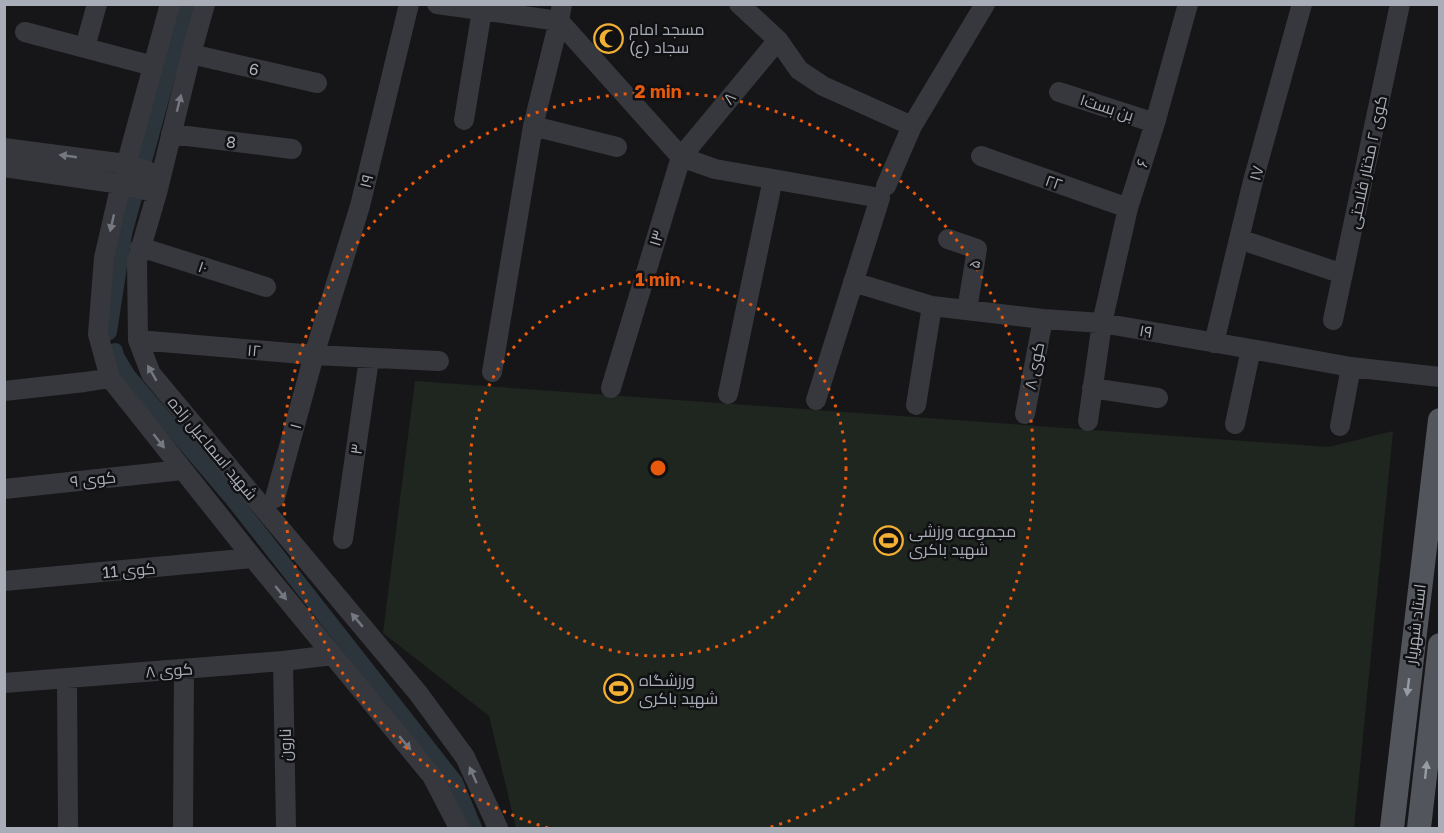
<svg xmlns="http://www.w3.org/2000/svg" width="1444" height="833" font-family="'Golos Text',Cairo,sans-serif">
<style>
.green{fill:#1e261f}
.lines{fill:none;stroke-linecap:round;stroke-linejoin:round}
.canal{stroke:#2c353c;stroke-width:16}
.minor{stroke:#37383d;stroke-width:20}
.major{stroke:#53555c;stroke-width:24}
.oneway{fill:#757881}
.oneway2{fill:#979ba6}
.ring{fill:none;stroke:#e8590c;stroke-width:3;stroke-dasharray:3 6}
.labels{text-anchor:middle;stroke-width:5;stroke-linejoin:round;paint-order:stroke}
.poi-label{font-size:16px;fill:#a8adb8;stroke:#111113;text-anchor:start}
.street-label{font-size:16px;fill:#a8adb8;stroke:#111113}
.centre{fill:#e8590c;stroke:#111113;stroke-width:3}
.ring-label{font-size:18px;text-anchor:middle;font-weight:bold;fill:#e8590c;stroke:#111113;stroke-width:5;stroke-linejoin:round;paint-order:stroke}
</style>
<rect width="100%" height="100%" fill="#161618"/>
<path class="green" d="M 415,381 L 1329,447 L 1393,431 L 1354,828 L 516,828 L 489,716 L 383,633 Z"/>
<g class="lines">
<path class="canal" d="M 109,332 L 124,234 L 187,4
M 115,351 L 116,356 L 128,376 L 232,498 L 455,782 L 474,828"/>
<path class="minor" d="M 170,4 L 121,184 L 104,258 L 98,334 L 110,378 L 253,558 L 432,776 L 459,828
M 205,4 L 191,54 L 157,193 L 137,261 L 138,340 L 151,374 L 418,693 L 465,757 L 498,828
M 437,4 L 559,21 L 533,126 L 492,372
M 562,4 L 559,21 L 681,157 L 715,169 L 880,198 L 816,400
M 739,4 L 778,40 L 799,70 L 823,86 L 912,126 L 886,186
M 25,32 L 153,66
M 85,47 L 97,4
M 191,54 L 317,83
M 1059,92 L 1155,123
M 464,120 L 483,4
M 533,126 L 617,147
M 912,126 L 985,4
M 171,134 L 292,149
M 4,148 L 126,164 L 161,176
M 981,156 L 1128,208
M 4,167 L 121,184 L 157,193
M 948,239 L 977,249 L 967,310
M 1239,239 L 1343,274
M 140,247 L 266,287
M 853,282 L 932,306 L 1043,319 L 1102,323 L 1251,349 L 1351,367 L 1440,377
M 1333,320 L 1400,4
M 138,340 L 314,355 L 439,361
M 1214,343 L 1253,181 L 1302,4
M 611,388 L 681,157 L 778,40
M 1092,388 L 1158,398
M 4,391 L 85,382 L 110,378
M 728,394 L 773,179
M 916,405 L 932,306
M 1025,414 L 1043,319
M 1088,421 L 1102,323 L 1128,208 L 1155,123 L 1188,4
M 1235,424 L 1251,349
M 1340,426 L 1351,367
M 4,489 L 182,470
M 275,498 L 314,355 L 360,206 L 409,4
M 343,539 L 369,359
M 4,581 L 253,558
M 283,661 L 286,828
M 67,678 L 68,828
M 4,683 L 283,661 L 333,655
M 183,828 L 184,669"/>
<path class="major" d="M 1392,828 L 1440,420
M 1419,828 L 1440,645"/>
</g>
<defs><path id="oneway-solid" d="M-6-.8H1V-3.2L6.5 0L1 3.2V.8H-6Z" transform="scale(1.5)"/></defs>
<g class="oneway">
<use href="#oneway-solid" transform="translate(179 103) rotate(-76)"/>
<use href="#oneway-solid" transform="translate(68 156) rotate(-172)"/>
<use href="#oneway-solid" transform="translate(112 223) rotate(103)"/>
<use href="#oneway-solid" transform="translate(152 373) rotate(-120)"/>
<use href="#oneway-solid" transform="translate(159 441) rotate(52)"/>
<use href="#oneway-solid" transform="translate(281 593) rotate(51)"/>
<use href="#oneway-solid" transform="translate(357 620) rotate(-130)"/>
<use href="#oneway-solid" transform="translate(405 743) rotate(50)"/>
<use href="#oneway-solid" transform="translate(473 775) rotate(-114)"/>
</g>
<g class="oneway2">
<use href="#oneway-solid" transform="translate(1408 687) rotate(97)"/>
<use href="#oneway-solid" transform="translate(1426 770) rotate(-84)"/>
</g>
<g class="ring">
<circle cx="658" cy="468" r="188"/>
<path d="M548 828A376 376 0 1 1 768 828"/>
</g>
<defs>
<symbol id="mosque-ring" viewBox="-11 -11 22 22"><circle r="9.5" fill="#111113" stroke="#f2b134" stroke-width="1.5"/><path d="M3.5-4.9A6 6 0 1 0 3.5 4.9A5 5 0 1 1 3.5-4.9Z" fill="#f2b134"/></symbol>
<symbol id="stadium-ring" viewBox="-11 -11 22 22"><circle r="9.5" fill="#111113" stroke="#f2b134" stroke-width="1.5"/><path d="M0-5a6.5 5 0 1 0 0 10a6.5 5 0 1 0 0-10ZM-3.5-1.8h7v3.6h-7Z" fill="#f2b134"/></symbol>
</defs>
<g fill-rule="evenodd">
<use href="#mosque-ring" x="592" y="22" width="33" height="33"/>
<use href="#stadium-ring" x="872" y="524" width="33" height="33"/>
<use href="#stadium-ring" x="602" y="672" width="33" height="33"/>
</g>
<g class="labels">
<g class="poi-label">
<text x="629" y="35">مسجد امام<tspan x="629" dy="18">سجاد (ع)</tspan></text>
<text x="909" y="537">مجموعه ورزشی<tspan x="909" dy="18">شهید باکری</tspan></text>
<text x="639" y="686">ورزشگاه<tspan x="639" dy="18">شهید باکری</tspan></text>
</g>
<g class="street-label">
<text transform="translate(254 69) rotate(13)" y="6">6</text>
<text transform="translate(729 98) rotate(-50)" y="6">۸</text>
<text transform="translate(1107 107) rotate(18)" y="6">بن بست۱</text>
<text transform="translate(231 142) rotate(7)" y="6">8</text>
<text transform="translate(1367 162) rotate(-78)" y="6">کوی ۲ مختار فلاحتی</text>
<text transform="translate(1142 163) rotate(-72)" y="6">۶</text>
<text transform="translate(1256 173) rotate(-75)" y="6">۱۷</text>
<text transform="translate(366 181) rotate(-76)" y="6">۱۹</text>
<text transform="translate(1054 182) rotate(19)" y="6">۲۲</text>
<text transform="translate(656 238) rotate(-73)" y="6">۱۳</text>
<text transform="translate(974 264) rotate(-81)" y="6">۵</text>
<text transform="translate(203 267) rotate(18)" y="6">۱۰</text>
<text transform="translate(1146 331) rotate(10)" y="6">۱۹</text>
<text transform="translate(254 350) rotate(5)" y="6">۱۲</text>
<text transform="translate(1034 366) rotate(-79)" y="6">کوی ۸</text>
<text transform="translate(295 426) rotate(-75)" y="6">۱</text>
<text transform="translate(213 448) rotate(50)" y="6">شهید اسماعیل زاده</text>
<text transform="translate(356 449) rotate(-82)" y="6">۳</text>
<text transform="translate(93 479) rotate(-6)" y="6">کوی ۹</text>
<text transform="translate(129 570) rotate(-5)" y="6">کوی 11</text>
<text transform="translate(1415 624) rotate(-83)" y="6">استاد شهریار</text>
<text transform="translate(169 670) rotate(-4)" y="6">کوی ۸</text>
<text transform="translate(285 745) rotate(-91)" y="6">نارون</text>
</g>
</g>
<circle cx="658" cy="468" r="9" class="centre"/>
<g class="ring-label">
<text x="658" y="98">2 min</text>
<text x="658" y="286">1 min</text>
</g>
<rect width="1444" height="833" fill="none" stroke="#a8adb8" stroke-width="12"/>
</svg>
